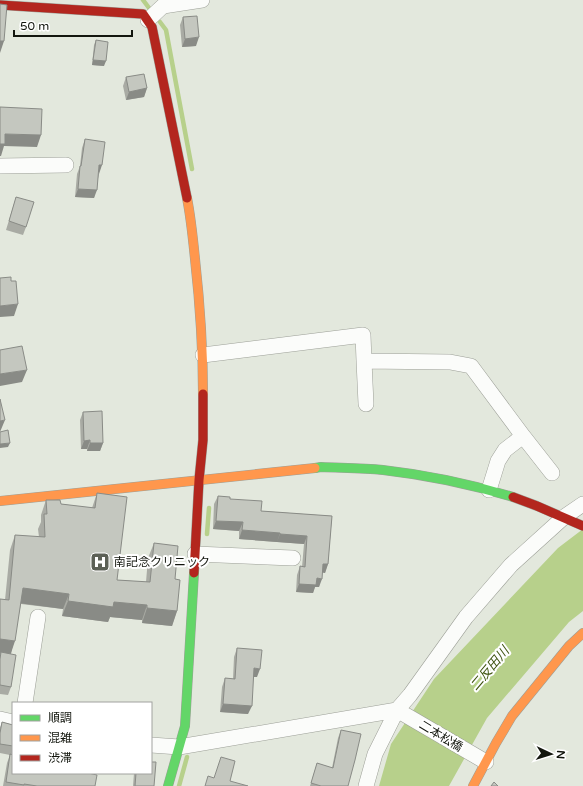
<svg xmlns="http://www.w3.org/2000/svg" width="583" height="786" font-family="'Varela Round','Noto Sans JP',sans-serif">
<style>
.water{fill:#b7d08b}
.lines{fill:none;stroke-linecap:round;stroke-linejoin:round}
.stream{stroke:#b7d08b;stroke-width:4.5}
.street-casing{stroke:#9c9f97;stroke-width:16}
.fast-casing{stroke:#9c9f97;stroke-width:10}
.slow-casing{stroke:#9c9f97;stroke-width:10}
.jam-casing{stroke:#9c9f97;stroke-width:10}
.street{stroke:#fbfcfa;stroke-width:15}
.fast{stroke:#63d668;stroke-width:9}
.slow{stroke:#ff974d;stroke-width:9}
.jam{stroke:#b3261e;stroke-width:9}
.wall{fill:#a9aba4}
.shaded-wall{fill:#898b86}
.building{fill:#c4c7bf;stroke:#898b86}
.labels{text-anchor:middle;stroke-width:4;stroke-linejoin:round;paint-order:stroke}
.poi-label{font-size:12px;fill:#13160e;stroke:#fff;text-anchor:start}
.street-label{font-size:12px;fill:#13160e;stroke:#fff}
.water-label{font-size:13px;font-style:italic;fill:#3e530f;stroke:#fff}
</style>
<rect width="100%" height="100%" fill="#e3e8dd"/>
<path class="water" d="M 583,529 L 583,611 L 569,622 L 487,718 L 449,786 L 379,786 L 391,744 L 434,679 L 558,548 Z"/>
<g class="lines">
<path class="stream" d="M 143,0 L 149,8
M 160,22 L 166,30 L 192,169
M 207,534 L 209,508
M 179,786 L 187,757"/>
<defs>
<path id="street" d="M 148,20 L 163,6 L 202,0
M 0,166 L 66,165
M 203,355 L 363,335 L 364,361
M 366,404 L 364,361 L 450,362 L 471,366 L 523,436
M 489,490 L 498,461 L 505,450 L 523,436 L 552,473
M 195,554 L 293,558
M 25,703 L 38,617
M 397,710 L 486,762
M 0,719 L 13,722
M 151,745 L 179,747 L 397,710
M 366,786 L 375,754 L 397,710 L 410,695 L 466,617 L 511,565 L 564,517 L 583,504"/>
<path id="fast" d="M 315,468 L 321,467 C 342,468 362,468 383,470 C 427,475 470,484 513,497
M 168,786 L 185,726 L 194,573"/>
<path id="slow" d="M 187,198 C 191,218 193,239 195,259 C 200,304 203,349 203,394
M 0,501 L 315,468
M 473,786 L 496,743 L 512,716 L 569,646 L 583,633"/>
<path id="jam" d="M 0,5 L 143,14 L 152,27 L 187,198
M 513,497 L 537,506 L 583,526
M 194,573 L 199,480 L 203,440 L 203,394"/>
</defs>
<use href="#street" class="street-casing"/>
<use href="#fast" class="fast-casing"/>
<use href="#slow" class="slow-casing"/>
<use href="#jam" class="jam-casing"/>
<use href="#street" class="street"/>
<use href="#fast" class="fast"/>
<use href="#slow" class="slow"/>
<use href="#jam" class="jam"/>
</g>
<path class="wall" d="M 183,17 L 196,46 L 182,47 L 180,25 Z
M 96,40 L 104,66 L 92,65 L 94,45 Z
M 126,77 L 147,88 L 144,97 L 126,100 L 123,86 Z
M 85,139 L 99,174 L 94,198 L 75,197 L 77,174 L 80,166 L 82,148 Z
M 16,197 L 26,227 L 23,235 L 6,230 Z
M 83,412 L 103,443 L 100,451 L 87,451 L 87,449 L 81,449 L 80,420 Z
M 97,493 L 117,580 L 146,582 L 148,558 L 154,543 L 175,579 L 177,611 L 172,626 L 142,623 L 142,620 L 110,617 L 108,622 L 62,616 L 63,609 L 21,604 L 11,654 L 11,687 L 8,695 L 0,694 L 0,599 L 5,600 L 10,550 L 15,535 L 39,537 L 38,529 L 41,522 L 41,515 L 46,500 L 61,504 L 92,508 Z
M 218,496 L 230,499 L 261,511 L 332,516 L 328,564 L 325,573 L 322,572 L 319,587 L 315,587 L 313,593 L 296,592 L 297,575 L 300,566 L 302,567 L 304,544 L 277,542 L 239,539 L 239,531 L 213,529 L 214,504 Z
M 237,648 L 257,677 L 253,677 L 248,714 L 220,712 L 222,687 L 225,678 L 233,679 L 234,657 Z
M 2,722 L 13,725 L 13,773 L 95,786 L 3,786 L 7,763 L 10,755 L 0,753 L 0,728 Z
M 341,730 L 348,786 L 310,786 L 317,763 L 332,768 L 338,738 Z
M 134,773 L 151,773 L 154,786 L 133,786 Z"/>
<path class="shaded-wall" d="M 199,37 L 196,46 L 182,47 L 185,39 Z
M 0,41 L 4,41 L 0,53 Z
M 93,60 L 106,61 L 104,66 L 92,65 Z
M 147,88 L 144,97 L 126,100 L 129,92 Z
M 5,134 L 41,135 L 37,147 L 4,146 L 1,156 L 0,156 L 0,144 Z
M 99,165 L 102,165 L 99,174 Z
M 78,189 L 97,190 L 94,198 L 75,197 Z
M 18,304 L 14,316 L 0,317 L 0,306 Z
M 27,370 L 22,382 L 0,386 L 0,374 Z
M 5,420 L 0,432 L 0,421 Z
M 90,440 L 87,449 L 81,449 L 84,441 Z
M 10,443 L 8,447 L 0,448 L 0,444 Z
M 90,443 L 103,443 L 100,451 L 87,451 Z
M 216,521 L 243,522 L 239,531 L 213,529 Z
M 242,530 L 280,533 L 277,542 L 239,539 Z
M 280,534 L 307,536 L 304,544 L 277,542 Z
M 323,564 L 328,564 L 325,573 L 320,572 Z
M 317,578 L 322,579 L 319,587 L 315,587 L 313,593 L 296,592 L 299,584 Z
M 23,588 L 69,594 L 63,609 L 18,603 Z
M 68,601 L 114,602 L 147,605 L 142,620 L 110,617 L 108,622 L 62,616 Z
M 147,608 L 177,611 L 172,626 L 142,623 Z
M 0,639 L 15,641 L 10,656 L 1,652 L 0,655 Z
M 254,668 L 260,669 L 257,677 L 251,677 Z
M 223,704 L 252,706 L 248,714 L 220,712 Z"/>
<path class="building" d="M 0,4 L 7,5 L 4,41 L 0,41 Z
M 197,16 L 199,37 L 185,39 L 183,17 Z
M 96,40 L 108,42 L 106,61 L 93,60 Z
M 144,74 L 147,88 L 129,92 L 126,77 Z
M 0,107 L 42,109 L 41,135 L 5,134 L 5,144 L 0,144 Z
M 85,139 L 105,142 L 102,165 L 99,165 L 97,190 L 78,189 L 80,166 L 81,166 Z
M 16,197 L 34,202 L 26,227 L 9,221 Z
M 11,277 L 11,281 L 16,281 L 18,304 L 0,306 L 0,278 Z
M 22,346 L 27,370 L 0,374 L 0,350 Z
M 0,399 L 5,420 L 0,421 Z
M 102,411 L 103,443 L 90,443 L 90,440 L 84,441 L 83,412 Z
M 8,430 L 10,443 L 0,444 L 0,432 Z
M 97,493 L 127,497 L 117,580 L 150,582 L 154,543 L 178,546 L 175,579 L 180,580 L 177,611 L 147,608 L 147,605 L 114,602 L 113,607 L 68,601 L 69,594 L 23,588 L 15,641 L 0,639 L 0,599 L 9,600 L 15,535 L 45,537 L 44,514 L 47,514 L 46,500 L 60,500 L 61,504 L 95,508 Z
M 218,496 L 230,497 L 230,499 L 262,501 L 261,511 L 332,516 L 328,564 L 323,564 L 322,579 L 317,578 L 316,585 L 299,584 L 300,566 L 305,567 L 307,536 L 280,534 L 280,533 L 242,530 L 243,522 L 216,521 Z
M 237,648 L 262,650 L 260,669 L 254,668 L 252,706 L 223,704 L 225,678 L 235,679 Z
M 1,652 L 16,655 L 11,687 L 0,685 L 0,659 Z
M 2,722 L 13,725 L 13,746 L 0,744 L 0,733 Z
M 341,730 L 361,734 L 355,760 L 348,786 L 321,786 L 311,783 L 317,763 L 333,768 Z
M 10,754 L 13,755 L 13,773 L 88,773 L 97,775 L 95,786 L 37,786 L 24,784 L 24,785 L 6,782 Z
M 221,757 L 235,761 L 230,781 L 248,786 L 205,786 L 208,776 L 214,778 Z
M 151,762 L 156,762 L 154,786 L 135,786 L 136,773 L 151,773 Z
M 494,782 L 498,786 L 491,786 Z"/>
<defs>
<symbol id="hospital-square" viewBox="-11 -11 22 22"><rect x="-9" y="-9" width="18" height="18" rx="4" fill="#5c6056" stroke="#fff"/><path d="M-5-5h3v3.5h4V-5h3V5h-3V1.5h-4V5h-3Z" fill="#fff"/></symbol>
</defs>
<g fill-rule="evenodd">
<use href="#hospital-square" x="89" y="551" width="22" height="22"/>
</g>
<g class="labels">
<g class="poi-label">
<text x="114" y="566">南記念クリニック</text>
</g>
<g class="street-label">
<text transform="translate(441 736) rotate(31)" y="4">二本松橋</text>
</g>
<g class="water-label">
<text transform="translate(489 668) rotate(-50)" y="5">二反田川</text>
</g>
</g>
<rect x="12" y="702" width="140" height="72" fill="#ffffff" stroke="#a1a29f"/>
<rect x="20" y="715" width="20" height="6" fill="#63d668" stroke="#a1a29f"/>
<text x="48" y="722" font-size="12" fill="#13160e">順調</text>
<rect x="20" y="735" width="20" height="6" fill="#ff974d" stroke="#a1a29f"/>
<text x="48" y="742" font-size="12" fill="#13160e">混雑</text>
<rect x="20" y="755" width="20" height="6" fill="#b3261e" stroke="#a1a29f"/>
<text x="48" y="762" font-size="12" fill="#13160e">渋滞</text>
<g transform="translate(551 754) rotate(94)" stroke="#ffffff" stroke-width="3" paint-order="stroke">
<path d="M0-3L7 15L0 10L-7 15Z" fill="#13160e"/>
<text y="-6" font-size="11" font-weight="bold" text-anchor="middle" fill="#13160e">N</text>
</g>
<path d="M14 30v6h118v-6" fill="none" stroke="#13160e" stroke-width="2"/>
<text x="20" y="30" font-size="12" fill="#13160e" stroke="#ffffff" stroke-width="3" paint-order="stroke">50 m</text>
</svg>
